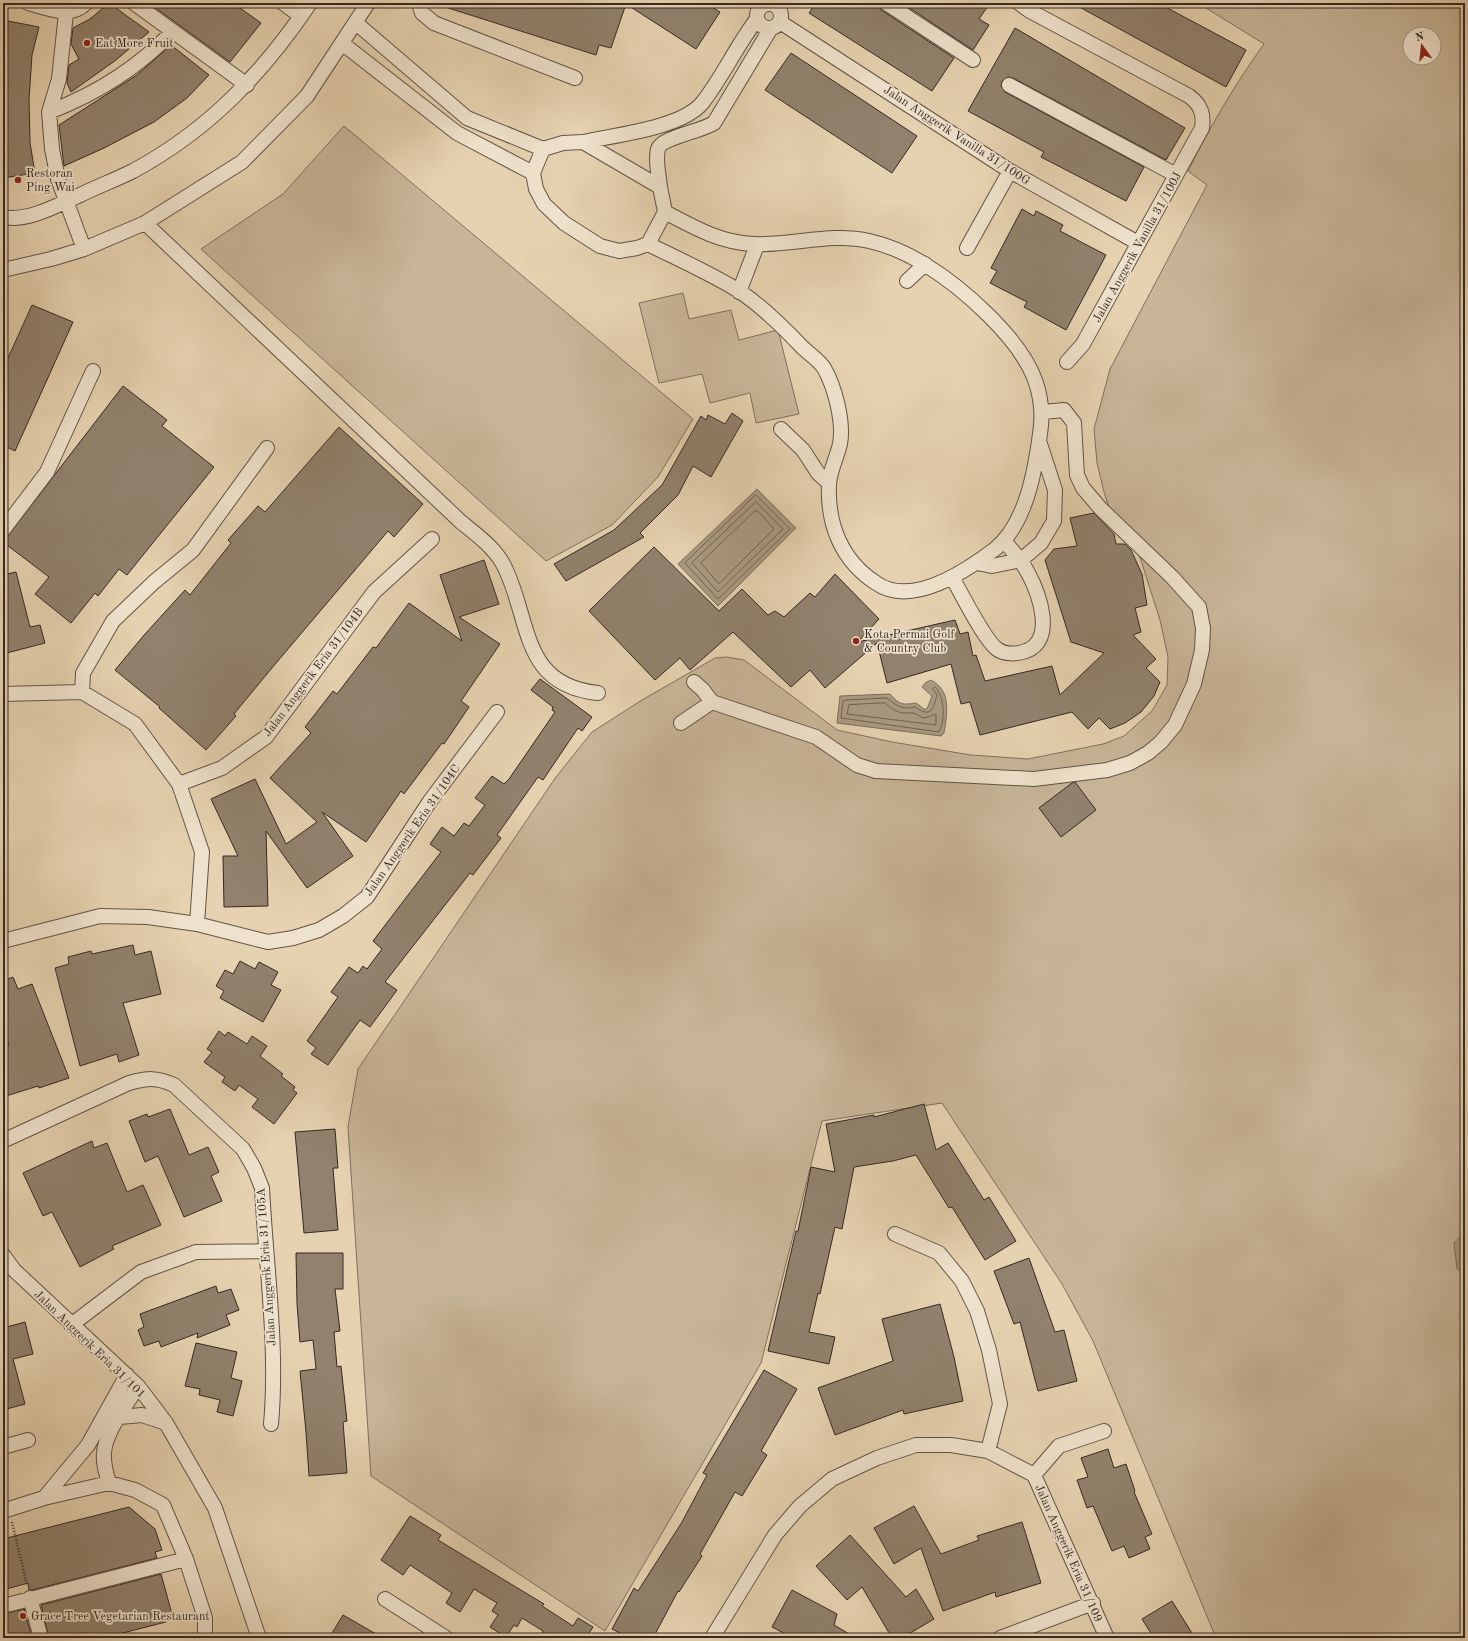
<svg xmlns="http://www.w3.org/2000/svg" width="1468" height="1641" font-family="'Old Standard TT',serif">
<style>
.green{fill:#c8b598;stroke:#7e6f5e;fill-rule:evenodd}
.water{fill:#aa9980;stroke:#7b6c5b}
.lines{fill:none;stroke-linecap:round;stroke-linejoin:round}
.shore{stroke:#706152;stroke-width:1}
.building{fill:#91816d;stroke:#352924}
.minor-casing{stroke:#615347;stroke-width:16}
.path{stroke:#352924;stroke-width:2.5;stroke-dasharray:1 2;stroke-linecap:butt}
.minor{stroke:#efe2cc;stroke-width:14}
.poi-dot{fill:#8f2418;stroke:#efe2cc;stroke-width:1.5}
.labels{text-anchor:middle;stroke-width:3.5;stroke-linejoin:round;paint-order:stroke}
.poi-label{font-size:12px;fill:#352924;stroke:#efe2cc;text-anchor:start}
.street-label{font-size:12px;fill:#352924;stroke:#efe2cc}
</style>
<rect width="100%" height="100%" fill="#e6d2b0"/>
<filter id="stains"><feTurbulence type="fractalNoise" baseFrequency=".005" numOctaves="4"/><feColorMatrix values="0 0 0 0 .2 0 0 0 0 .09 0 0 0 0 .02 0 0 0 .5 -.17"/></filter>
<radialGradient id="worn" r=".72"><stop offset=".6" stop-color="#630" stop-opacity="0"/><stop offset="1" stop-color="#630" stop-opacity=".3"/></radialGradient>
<path class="green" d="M 1198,3 L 1465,3 L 1465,1638 L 1216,1638 L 1093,1341 L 1062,1284 L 942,1103 L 822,1121 L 761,1363 L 605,1631 L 371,1476 L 348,1127 L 358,1069 L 556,777 L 592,732 L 642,700 L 715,658 L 726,657 L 744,660 L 837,730 L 892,742 L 971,755 L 1028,759 L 1103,744 L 1124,736 L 1152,711 L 1167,685 L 1168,657 L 1160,620 L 1137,548 L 1111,514 L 1104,492 L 1097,463 L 1094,429 L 1110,369 L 1207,185 L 1188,171 C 1210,127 1235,84 1264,44 ZM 1410,34 L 1434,34 L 1434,58 L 1410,58 Z
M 344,126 L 693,419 L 658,477 L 612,525 L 546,561 L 201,249 L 283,194 Z
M 683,293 L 689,319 L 731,310 L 739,340 L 778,330 L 799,414 L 756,423 L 750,393 L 710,403 L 702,374 L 659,383 L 639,303 Z"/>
<path class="water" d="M 757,489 L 796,528 L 718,606 L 678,564 Z
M 931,680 C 952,691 947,714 944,733 L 941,736 L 837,723 L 840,696 L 890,694 C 900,705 902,705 916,703 L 924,709 L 927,709 L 932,696 L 922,687 L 925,683 Z
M 1465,1232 L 1465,1274 L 1457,1269 L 1454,1243 Z"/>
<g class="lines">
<path class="shore" d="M 756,495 L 790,529 L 718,599 L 685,563 Z
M 756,502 L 783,529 L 718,592 L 692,563 Z
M 755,511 L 758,511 L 774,529 L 720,583 L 718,583 L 701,563 Z
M 935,687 C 944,695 946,719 939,732 L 841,718 L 843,701 L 845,700 L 887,698 C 897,706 902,710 915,707 C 931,718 933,710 937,695 L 933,689 Z
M 885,703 C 897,713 898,713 913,713 C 917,713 920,718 925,718 L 936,714 L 936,725 L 847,714 L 849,705 Z"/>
</g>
<path class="building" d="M 109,3 L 149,32 L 116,60 L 71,92 L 67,83 L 69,65 L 79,59 L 71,44 L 73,28 L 90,19 Z
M 149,3 L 233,3 L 261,23 L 230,62 Z
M 442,3 L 705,3 L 720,12 L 696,49 L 626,4 L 611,48 L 599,45 L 596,55 L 442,6 Z
M 816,3 L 878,3 L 881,10 L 954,58 L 932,91 L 809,13 Z
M 902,3 L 990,3 L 979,19 L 989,25 L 973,50 Z
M 1072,3 L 1158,3 L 1246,50 L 1226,87 Z
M 3,20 L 39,27 L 32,55 L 29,99 L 30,143 L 35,173 L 3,178 Z
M 1015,28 L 1185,128 L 1166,160 L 1013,78 L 1008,77 L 1002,81 L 1001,86 L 1005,92 L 1144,167 L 1126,201 L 1041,157 L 1044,152 L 968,111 Z
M 171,45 L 209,75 L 187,98 L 154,122 L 104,148 L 64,166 L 59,125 L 137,75 Z
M 791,53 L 917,136 L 892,173 L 765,90 Z
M 1022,209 L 1034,216 L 1036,211 L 1063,225 L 1060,231 L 1106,255 L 1066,330 L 1024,307 L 1027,302 L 990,283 L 997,271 L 991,268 Z
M 32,305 L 73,322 L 15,451 L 3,445 L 3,369 Z
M 123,386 L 167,420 L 162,426 L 214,467 L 127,575 L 119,569 L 98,596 L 95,593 L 71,623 L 35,594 L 49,577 L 3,542 Z
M 732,413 L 743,421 L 711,477 L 693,466 L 678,495 L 640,533 L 644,537 L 566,581 L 554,564 L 614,530 L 662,485 L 701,416 L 706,420 L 708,415 L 725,424 Z
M 339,427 L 423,504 L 394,537 L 388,531 L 271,669 L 234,714 L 236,716 L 206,750 L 159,708 L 160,707 L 115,670 L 145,634 L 185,590 L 190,595 L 231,543 L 228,540 L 258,506 L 265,512 Z
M 1094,513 L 1114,534 L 1116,544 L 1125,544 L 1131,550 L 1142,574 L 1147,605 L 1135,608 L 1141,632 L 1133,635 L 1156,659 L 1146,668 L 1160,682 L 1154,696 L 1141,712 L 1125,723 L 1110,729 L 1099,718 L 1088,729 L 1072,712 L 980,735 L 970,702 L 961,704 L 951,664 L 887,683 L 877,643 L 825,688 L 810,670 L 791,687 L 733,632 L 690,670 L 680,658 L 655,680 L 589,611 L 654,547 L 719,611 L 742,589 L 768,615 L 775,611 L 784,617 L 810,593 L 815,597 L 835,574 L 879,619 L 858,642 L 955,620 L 960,634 L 968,632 L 973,656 L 976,655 L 985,681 L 1052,666 L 1060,695 L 1104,653 L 1071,642 L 1045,560 L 1054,549 L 1077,546 L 1070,518 Z
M 484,560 L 499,604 L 459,617 L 500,644 L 461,701 L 469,707 L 444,744 L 442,743 L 404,794 L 401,791 L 366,842 L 322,812 L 353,856 L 307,888 L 266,831 L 268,906 L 224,907 L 223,856 L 238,856 L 211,799 L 255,779 L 286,844 L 317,822 L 270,778 L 311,733 L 305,727 L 333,691 L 337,694 L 373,647 L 376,648 L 409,603 L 462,641 L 440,575 Z
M 16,572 L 30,627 L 40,625 L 45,643 L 3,654 L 3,575 Z
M 540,679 L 592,717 L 582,731 L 578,728 L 543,780 L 538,777 L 497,835 L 501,838 L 473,875 L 470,873 L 385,982 L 397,990 L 370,1027 L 360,1020 L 328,1065 L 311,1054 L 316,1048 L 307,1041 L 338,997 L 331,992 L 349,967 L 358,973 L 363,966 L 367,969 L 382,949 L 373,941 L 441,852 L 430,844 L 442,827 L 454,836 L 464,823 L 469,826 L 485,805 L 475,798 L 492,776 L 504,784 L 509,779 L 555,712 L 552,710 L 553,707 L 531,690 Z
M 1075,782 L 1096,810 L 1061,837 L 1039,808 L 1072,783 Z
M 133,945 L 135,955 L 151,951 L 161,994 L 123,1003 L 139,1055 L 119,1062 L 117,1054 L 80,1066 L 55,968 L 69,964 L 68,957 L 91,951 L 92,954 Z
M 240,961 L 255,969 L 259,962 L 278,972 L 271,985 L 281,990 L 263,1022 L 220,998 L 224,991 L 216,986 L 225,970 L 233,974 Z
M 13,977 L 18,989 L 32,984 L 69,1078 L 39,1088 L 38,1086 L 3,1097 L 3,1047 L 9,1045 L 3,1029 L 3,981 Z
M 219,1031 L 225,1036 L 228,1032 L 247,1044 L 252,1036 L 267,1046 L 260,1056 L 283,1074 L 281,1076 L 295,1087 L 293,1090 L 297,1093 L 274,1124 L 252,1107 L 258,1099 L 239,1085 L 235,1091 L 222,1082 L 225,1077 L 204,1062 L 212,1052 L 207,1049 Z
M 924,1104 L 936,1150 L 948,1143 L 984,1200 L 989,1197 L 1016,1241 L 985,1260 L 952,1207 L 949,1208 L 916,1155 L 893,1161 L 854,1167 L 842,1229 L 835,1227 L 820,1294 L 818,1293 L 809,1332 L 835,1337 L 829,1364 L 768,1351 L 796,1231 L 798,1231 L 811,1167 L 835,1172 L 826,1124 L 874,1115 L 874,1117 Z
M 170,1109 L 189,1155 L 208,1147 L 219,1172 L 211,1176 L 222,1201 L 184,1217 L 158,1156 L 145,1162 L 129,1121 L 147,1114 L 148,1117 Z
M 335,1129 L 338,1168 L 333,1168 L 338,1230 L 304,1233 L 295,1132 Z
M 92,1141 L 94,1148 L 107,1143 L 127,1192 L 143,1185 L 161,1225 L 112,1246 L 114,1249 L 80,1267 L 52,1212 L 43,1216 L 23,1173 Z
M 296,1253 L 343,1253 L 343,1289 L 335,1289 L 340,1331 L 334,1332 L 337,1367 L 341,1366 L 347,1421 L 343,1422 L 347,1473 L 309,1476 L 306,1432 L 300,1371 L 316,1369 L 313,1340 L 300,1342 L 297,1304 Z
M 1029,1258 L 1055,1332 L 1064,1330 L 1077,1381 L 1038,1391 L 1020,1322 L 1014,1324 L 994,1271 Z
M 216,1286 L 218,1293 L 231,1289 L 239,1310 L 226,1315 L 230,1325 L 197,1338 L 198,1333 L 161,1347 L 159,1341 L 144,1346 L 138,1330 L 144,1327 L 140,1314 Z
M 940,1304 L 954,1357 L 963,1401 L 904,1414 L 903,1410 L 835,1435 L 818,1388 L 893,1361 L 882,1319 Z
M 25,1322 L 33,1354 L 13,1359 L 25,1404 L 3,1410 L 3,1328 Z
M 196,1343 L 237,1352 L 231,1378 L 242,1381 L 233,1416 L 217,1412 L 220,1400 L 199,1395 L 200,1389 L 185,1386 Z
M 764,1370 L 797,1389 L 761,1451 L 767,1455 L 742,1496 L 735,1492 L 700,1554 L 702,1556 L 679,1592 L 678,1591 L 653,1638 L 630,1638 L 612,1629 L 634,1588 L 638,1591 L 682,1522 L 707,1475 L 703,1473 Z
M 1108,1449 L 1114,1468 L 1126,1464 L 1135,1491 L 1134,1492 L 1152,1534 L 1145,1537 L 1150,1549 L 1129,1558 L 1124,1546 L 1112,1551 L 1093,1506 L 1087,1508 L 1077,1480 L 1088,1477 L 1081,1458 Z
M 914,1506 L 941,1554 L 979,1540 L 977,1536 L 1022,1522 L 1041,1583 L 996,1597 L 995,1592 L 943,1611 L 921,1548 L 894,1564 L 874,1528 Z
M 129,1507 L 155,1529 L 162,1550 L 155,1552 L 157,1558 L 32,1590 L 29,1590 L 28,1583 L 3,1590 L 3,1539 Z
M 410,1516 L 441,1535 L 438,1540 L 544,1604 L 542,1606 L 573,1626 L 578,1618 L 593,1627 L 588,1635 L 592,1638 L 539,1638 L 543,1631 L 522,1618 L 517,1627 L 514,1625 L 506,1637 L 490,1627 L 498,1615 L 492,1611 L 497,1603 L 474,1589 L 460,1612 L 446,1603 L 452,1593 L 410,1565 L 403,1575 L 381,1560 Z
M 850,1535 L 906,1597 L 916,1589 L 934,1619 L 902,1638 L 892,1638 L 862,1587 L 847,1600 L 816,1566 Z
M 161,1574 L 172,1614 L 166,1622 L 103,1638 L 49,1638 L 41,1605 Z
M 792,1590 L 837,1614 L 834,1625 L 856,1638 L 793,1638 L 772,1627 Z
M 1172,1601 L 1195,1638 L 1154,1638 L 1142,1619 Z
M 24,1609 L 32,1638 L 3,1638 L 3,1614 Z
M 343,1615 L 383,1638 L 329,1638 Z"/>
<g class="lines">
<defs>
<path id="minor" d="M 28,3 C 48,8 70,19 86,3
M 134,3 L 247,85
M 283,3 L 301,16
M 419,3 L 422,13 L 434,23 L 575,78
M 886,3 L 973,60
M 1019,3 L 1030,11 L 1189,96 C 1201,105 1204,114 1202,128 L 1083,344 L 1067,362
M757 16a12 12 0 1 1 24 0a12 12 0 1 1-24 0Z
M 66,13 L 59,79 L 49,112 L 52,149 L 58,179 L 84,249
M 780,22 L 1010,171 L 1138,243
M 356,23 L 467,118 L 543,149
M 343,44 L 457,133 L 533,173
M 1009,85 L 1176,175
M 49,112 C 96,94 138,68 173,31
M 583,142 L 660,187 L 665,212 L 648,244 L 637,248 L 619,251 L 600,246 L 564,223 L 544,204 L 536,189 L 533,173 L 543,149 L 563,143 Z
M 583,142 C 615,135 683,128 703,102 C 723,76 737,45 757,19
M 660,187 C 659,175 655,161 658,149 C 661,138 702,131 714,123 L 771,28
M 3,217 C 27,222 56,206 78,196 C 96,187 115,180 133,171 C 209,130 263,73 310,3
M 145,223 L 461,522 C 478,536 497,549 506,570 C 531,624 522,685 598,693
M 648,244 C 678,259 710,273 739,291 C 762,306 783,327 802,347 C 809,354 819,360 824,368 C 835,387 844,422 840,444 C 837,457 830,470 829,484 C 827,525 842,561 876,583 C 912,608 966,571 995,549 C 1026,524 1035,471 1040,434 C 1043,415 1042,399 1035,380 C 1020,338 962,287 924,264 C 908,254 887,245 869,241 C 830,232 793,246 754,244 C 721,243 693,227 665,212
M 967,248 L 1010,171
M 3,270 L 51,259 L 84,249 L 145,223 L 242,162 L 307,96 L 368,3
M 907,281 L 925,264
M 739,292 L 757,245
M 781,429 L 803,450 L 818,473 L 829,483
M 3,530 L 47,472 L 93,371
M 977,563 L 992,566 L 1021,560 L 1041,543 L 1054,521 L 1055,490 L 1040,444
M 952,577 C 960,591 985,641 997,649 C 1005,655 1017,654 1026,651 C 1056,640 1039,593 1028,573 C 1022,561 1013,551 1004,541
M 694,682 L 703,690 L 712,702 L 816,737 L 857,765 L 876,771 L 1034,779 L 1107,770 L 1130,763 L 1148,753 L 1161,742 L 1175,725 L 1194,684 L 1202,650 L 1203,628 L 1199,607 L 1172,577 L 1101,509 L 1083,488 L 1077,475 L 1074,423 L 1064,410 L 1043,412
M 82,692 L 83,673 L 113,621 L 154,582 L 193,550 L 267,448
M 3,694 L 82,692 L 135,724 L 179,784 L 202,852 L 197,924
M 681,723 L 712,702
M 179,784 L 222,768 L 266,737 L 374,592 L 432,539
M 3,941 L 100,916 L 148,917 L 197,924 L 268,942 L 293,938 L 319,930 L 343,916 L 367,897 L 430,801 L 497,712
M 7,1139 L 129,1083 C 148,1078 156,1077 174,1085 L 243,1149 L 254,1168 L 262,1188 C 266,1266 278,1348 271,1424
M 895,1234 L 939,1253 L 962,1281 L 977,1311 L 989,1350 L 1000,1404 L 988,1451
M 3,1255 L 14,1270 L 138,1386 L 166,1423 L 215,1508 L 259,1638
M 71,1325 L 141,1272 L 196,1252 L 265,1251
M 120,1417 L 142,1415 L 166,1423
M 3,1447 L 28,1440
M 1034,1475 L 1059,1446 L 1104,1431
M 109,1483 C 106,1473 103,1463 104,1453 C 105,1432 127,1404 138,1386
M 44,1498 L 88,1445 L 127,1375
M 3,1511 L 44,1498 L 109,1483 L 135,1490 L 163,1505 L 186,1559 L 205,1618 L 205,1636 L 203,1638
M 30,1598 L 41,1638
M 385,1599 L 446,1638
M 3,1606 L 186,1559
M 712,1638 L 775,1535 L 800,1506 L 832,1479 L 877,1458 L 916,1445 L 951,1445 L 988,1451 L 1034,1475 L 1107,1638
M 1000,1638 L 1093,1603"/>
</defs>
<use href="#minor" class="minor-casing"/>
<path class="path" d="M 12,1522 L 27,1585"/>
<use href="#minor" class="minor"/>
</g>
<g class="poi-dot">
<circle cx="87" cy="43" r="4"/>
<circle cx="18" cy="180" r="4"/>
<circle cx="856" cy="641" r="4"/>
<circle cx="23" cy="1616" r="4"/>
</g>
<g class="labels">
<g class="poi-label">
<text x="95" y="47">Eat More Fruit</text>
<text x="26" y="177">Restoran<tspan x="26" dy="14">Ping Wai</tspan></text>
<text x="864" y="638">Kota Permai Golf<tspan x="864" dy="14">&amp; Country Club</tspan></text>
<text x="31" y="1620">Grace Tree Vegetarian Restaurant</text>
</g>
<g class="street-label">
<text transform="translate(957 135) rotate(33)" y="4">Jalan Anggerik Vanilla 31/100G</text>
<text transform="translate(1137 247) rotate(-61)" y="4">Jalan Anggerik Vanilla 31/100J</text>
<text transform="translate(313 672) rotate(-53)" y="4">Jalan Anggerik Eria 31/104B</text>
<text transform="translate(412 830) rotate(-55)" y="4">Jalan Anggerik Eria 31/104C</text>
<text transform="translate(266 1267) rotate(-94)" y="4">Jalan Anggerik Eria 31/105A</text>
<text transform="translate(90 1344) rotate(44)" y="4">Jalan Anggerik Eria 31/101</text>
<text transform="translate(1069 1553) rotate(66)" y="4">Jalan Anggerik Eria 31/109</text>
</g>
</g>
<rect width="1468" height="1641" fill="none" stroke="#e6d2b0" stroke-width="16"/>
<rect x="4" y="4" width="1460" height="1633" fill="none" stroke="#352924" stroke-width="2"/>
<rect x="8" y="8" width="1452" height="1625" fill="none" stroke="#352924"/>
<g transform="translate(1422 46) rotate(345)"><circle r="19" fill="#efe2cc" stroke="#a59889"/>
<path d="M0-3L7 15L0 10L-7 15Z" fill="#8f2418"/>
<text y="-6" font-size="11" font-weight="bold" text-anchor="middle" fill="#352924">N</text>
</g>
<rect width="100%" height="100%" filter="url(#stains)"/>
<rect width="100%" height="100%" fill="url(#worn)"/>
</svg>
